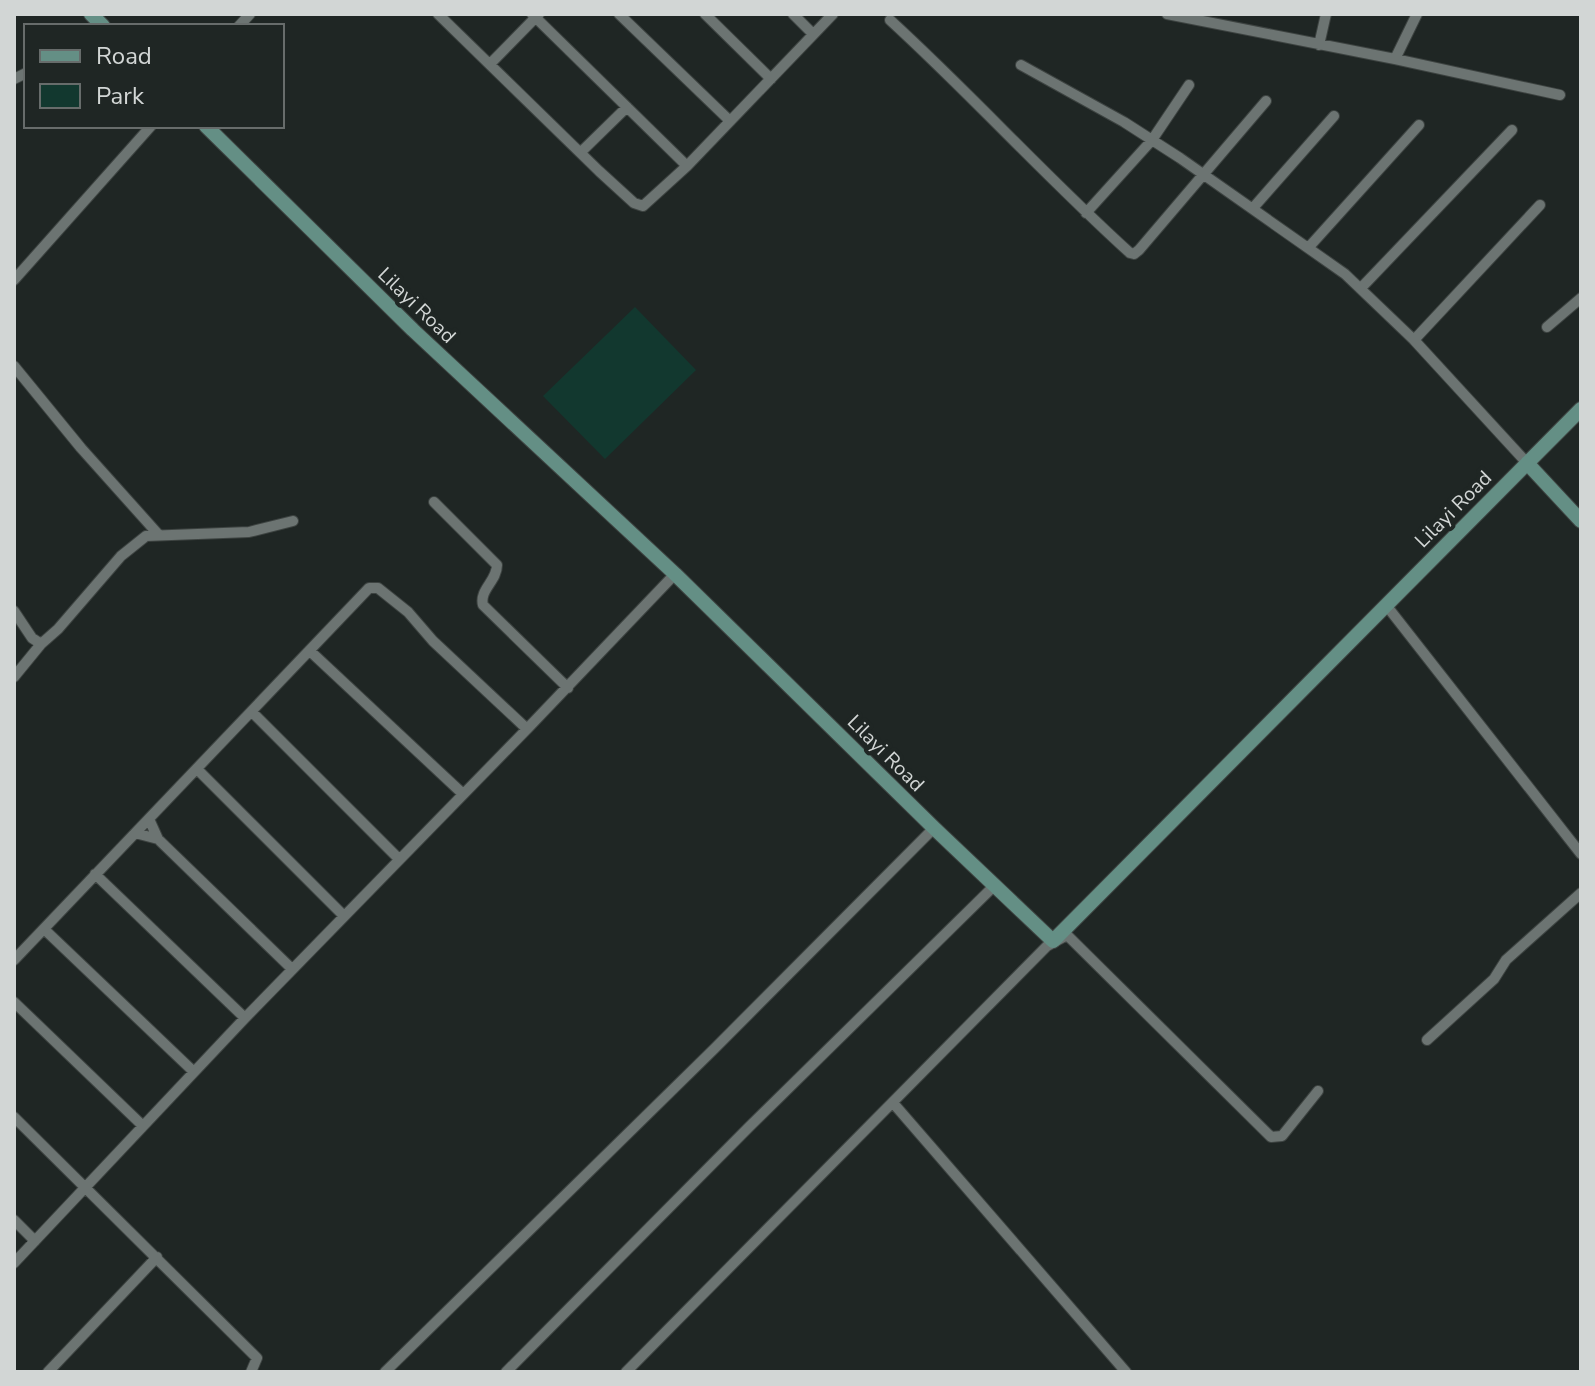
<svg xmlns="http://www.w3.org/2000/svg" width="1595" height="1386" font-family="'Nunito Sans',sans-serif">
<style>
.green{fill:#12382f}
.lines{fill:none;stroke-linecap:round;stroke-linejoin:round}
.street-casing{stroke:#3d4341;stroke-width:12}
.secondary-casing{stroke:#3d4341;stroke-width:16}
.street{stroke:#6c7472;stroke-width:10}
.secondary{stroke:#648f85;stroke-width:14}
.labels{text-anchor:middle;stroke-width:8;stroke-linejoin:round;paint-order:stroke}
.street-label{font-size:20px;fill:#d2d6d5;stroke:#1f2624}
</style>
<rect width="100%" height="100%" fill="#1f2624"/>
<path class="green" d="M 635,307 L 696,370 L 605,459 L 543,396 Z"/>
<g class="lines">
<defs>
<path id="street" d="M 438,14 L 599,171 L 634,203 L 643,206 L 687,166 L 833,14
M 532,14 L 687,166
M 619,14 L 729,120
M 705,14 L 771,79
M 793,14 L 813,34
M 1167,14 L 1395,59 L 1560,95
M 890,20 C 972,95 1047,178 1130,253 L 1134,254 L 1139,250 L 1266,101
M 239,26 L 250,14
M 1319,45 L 1326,14
M 1395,59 L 1417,14
M 490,64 L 539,14
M 1021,65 L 1124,122 L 1180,158 L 1345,274 L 1414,340 L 1527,463
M 14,79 L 26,73
M 581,152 L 627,107
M 1253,208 L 1334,116
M 1086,213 L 1152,140 L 1189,85
M 1309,247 L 1419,125
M 14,280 L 151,126
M 1361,288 L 1512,130
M 1547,327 L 1581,298
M 1414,340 L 1540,205
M 14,366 L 81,448 L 158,534
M 434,502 L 497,565 C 497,581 479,590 483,605 L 568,688
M 1386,605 L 1581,854
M 14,611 L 32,638 L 41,644 L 58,629 L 121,556 L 146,536 L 249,532 L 293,521
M 310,651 L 463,794
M 14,677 L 41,644
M 252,712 L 399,859
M 527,729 L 675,574
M 197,769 L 344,916
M 135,833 L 158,839 L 149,819
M 158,839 L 292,969
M 95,874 L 245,1018
M 44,929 L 194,1072
M 14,960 L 369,588 L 378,588 L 408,612 L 433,641 L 527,729 L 245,1018 L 14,1263
M 14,1002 L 143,1126
M 1427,1040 L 1494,979 L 1506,960 L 1581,893
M 894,1104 L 1126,1372
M 14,1117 L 257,1358 L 251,1372
M 14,1220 L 35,1241
M 48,1372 L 157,1257
M 385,1372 L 714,1049 L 934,828
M 506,1372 L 749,1127 L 994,886
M 626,1372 L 1047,946 L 1067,935 L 1271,1137 L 1282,1136 L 1318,1091"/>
<path id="secondary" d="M 91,14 L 103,26
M 206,126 L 413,330 L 675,574 L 934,828 L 1053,941 L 1581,409
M 1527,463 L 1581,521"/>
</defs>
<use href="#street" class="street-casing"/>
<use href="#secondary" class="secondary-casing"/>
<use href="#street" class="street"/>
<use href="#secondary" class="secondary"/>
</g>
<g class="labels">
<g class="street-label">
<text transform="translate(417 305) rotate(44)" y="7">Lilayi Road</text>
<text transform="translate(1453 509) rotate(-45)" y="7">Lilayi Road</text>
<text transform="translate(886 753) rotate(45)" y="7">Lilayi Road</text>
</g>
</g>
<rect width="1595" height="1386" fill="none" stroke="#d2d6d5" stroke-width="32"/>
<rect x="24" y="24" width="260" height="104" fill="#1f2624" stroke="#676c6b" stroke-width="2"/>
<rect x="40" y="50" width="40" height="12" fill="#648f85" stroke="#676c6b" stroke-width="2"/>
<text x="96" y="64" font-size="24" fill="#d2d6d5">Road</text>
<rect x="40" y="84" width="40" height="24" fill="#12382f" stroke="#676c6b" stroke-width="2"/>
<text x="96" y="104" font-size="24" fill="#d2d6d5">Park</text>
</svg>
